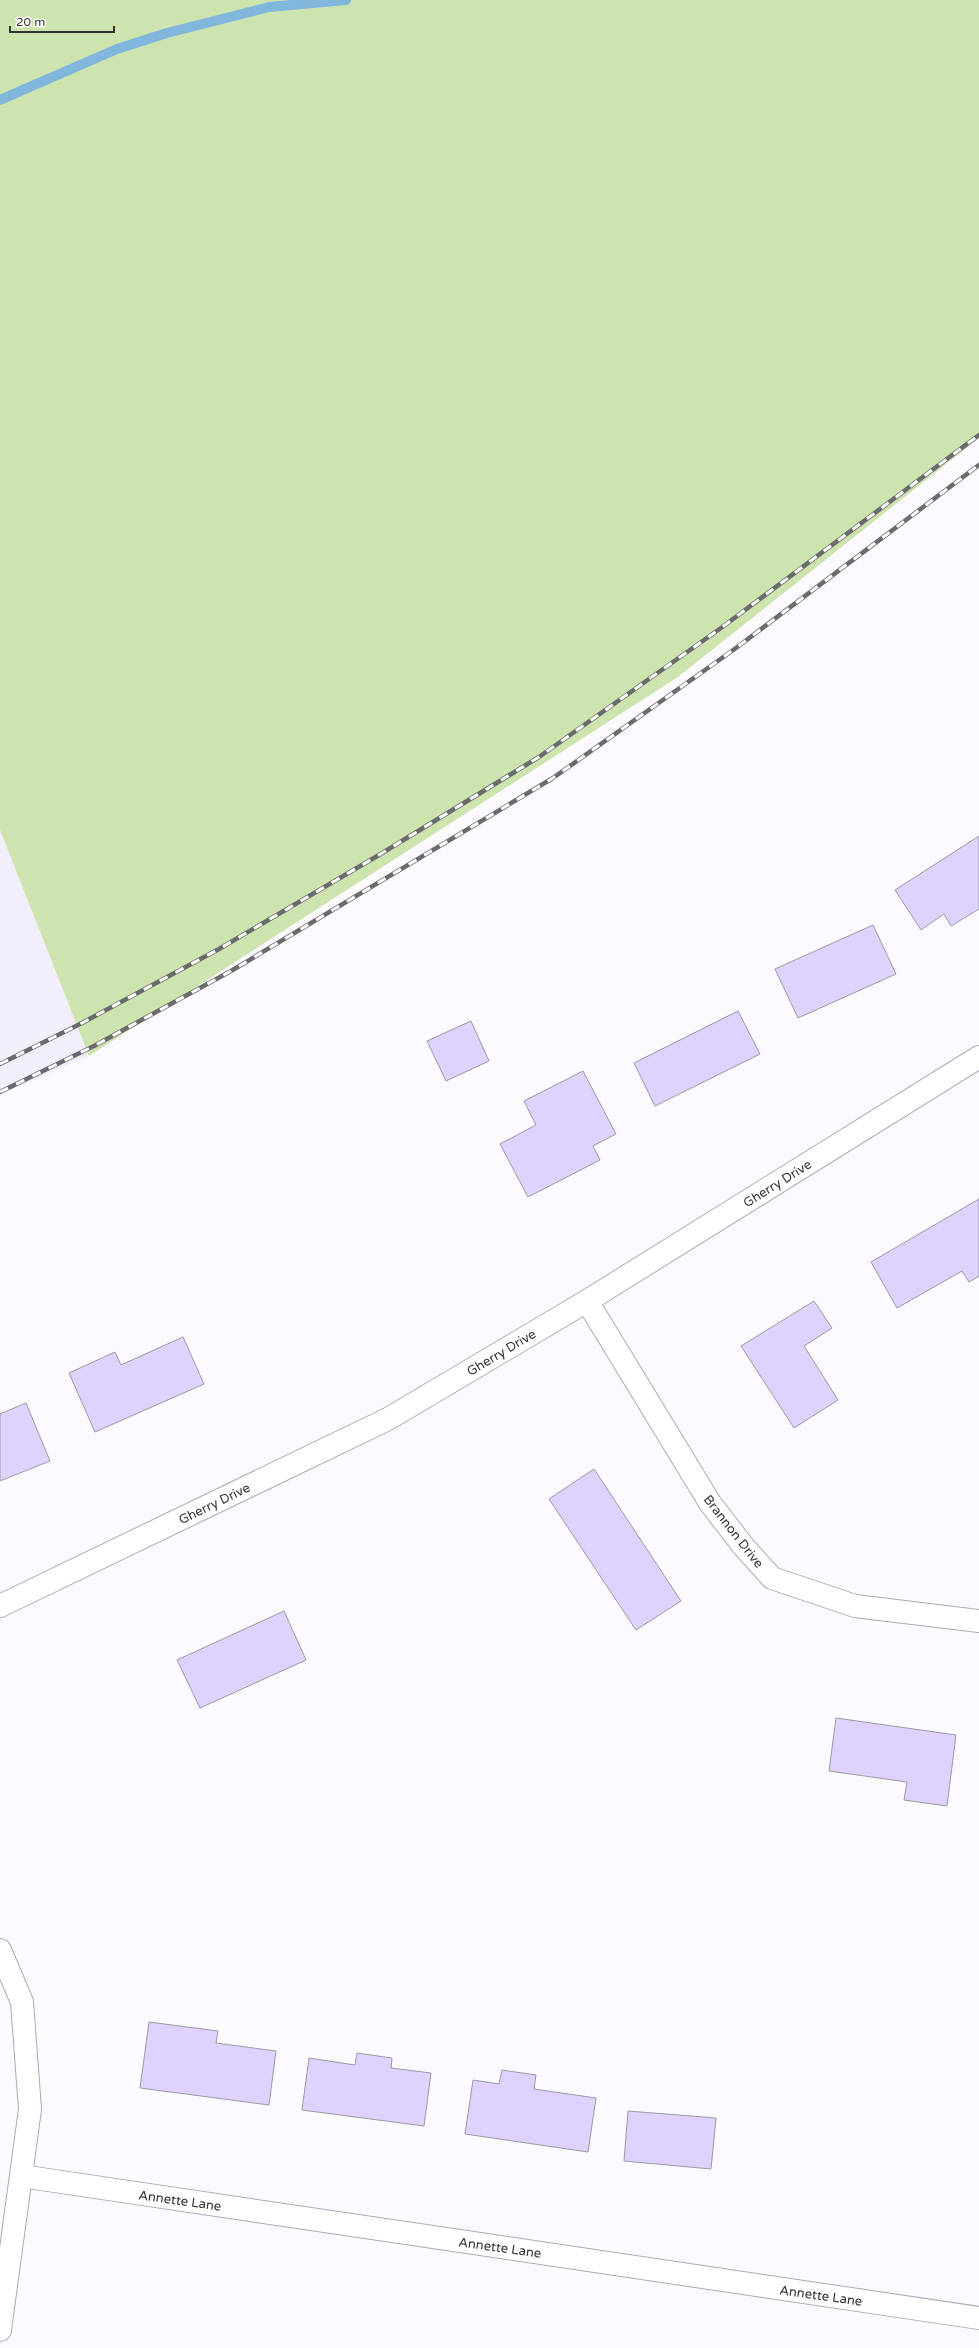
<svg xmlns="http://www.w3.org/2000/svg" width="979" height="2348" font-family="'Varela Round',sans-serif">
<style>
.built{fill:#f2eefc}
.green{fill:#cee4ae}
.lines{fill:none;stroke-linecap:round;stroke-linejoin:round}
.stream{stroke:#81b6dd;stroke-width:10}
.building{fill:#e0d2ff;stroke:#9b999f}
.street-casing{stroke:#acaab1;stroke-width:24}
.street{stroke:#fff;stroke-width:22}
.rail-casing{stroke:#6b6a6d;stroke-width:4.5}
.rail{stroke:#fff;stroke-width:3;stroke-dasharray:9;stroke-linecap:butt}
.labels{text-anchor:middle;stroke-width:3.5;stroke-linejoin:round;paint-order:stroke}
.street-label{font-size:13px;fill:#333235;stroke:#fff}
</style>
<rect width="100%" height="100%" fill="#fcfaff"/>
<path class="built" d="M 0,830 L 89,1056 L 0,1095 Z"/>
<path class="green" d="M 0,0 L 979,0 L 979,438 L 678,677 L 89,1056 L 0,830 Z"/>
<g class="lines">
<path class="stream" d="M 0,100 L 117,49 L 167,33 L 269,7 L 346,0"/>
</g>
<path class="building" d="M 979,836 L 979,909 L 951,926 L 944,914 L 921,930 L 895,890 Z
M 873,925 L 896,974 L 798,1018 L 775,969 Z
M 738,1011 L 760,1054 L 655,1106 L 634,1063 Z
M 471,1021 L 489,1061 L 446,1081 L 427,1041 Z
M 583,1071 L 616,1134 L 593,1146 L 600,1160 L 528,1197 L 500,1144 L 536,1125 L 524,1101 Z
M 979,1199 L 979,1276 L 969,1282 L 962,1271 L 897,1308 L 871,1262 Z
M 814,1301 L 832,1328 L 804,1346 L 838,1400 L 794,1428 L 741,1346 Z
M 183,1337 L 204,1384 L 95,1432 L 69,1373 L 115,1352 L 121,1365 Z
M 26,1403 L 50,1461 L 0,1481 L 0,1414 Z
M 594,1469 L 681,1601 L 636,1630 L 549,1499 Z
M 284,1611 L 306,1660 L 200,1708 L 177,1660 Z
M 836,1718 L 956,1735 L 947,1806 L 904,1800 L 907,1782 L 829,1771 Z
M 149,2022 L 218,2031 L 216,2043 L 276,2051 L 269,2105 L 140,2088 Z
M 357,2053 L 392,2058 L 391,2068 L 431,2073 L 424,2126 L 302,2110 L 309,2058 L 355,2065 Z
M 502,2070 L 536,2075 L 534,2089 L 596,2098 L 588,2152 L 465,2134 L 473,2080 L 499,2084 Z
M 628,2111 L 716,2118 L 711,2169 L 624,2161 Z"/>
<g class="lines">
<defs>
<path id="street" d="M 587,1301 L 710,1503 L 744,1547 L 772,1578 L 855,1606 L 979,1621
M 0,1606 L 388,1419 L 587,1301 L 979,1057
M 0,1950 L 22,2002 L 30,2109 L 0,2330
M 21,2176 L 979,2318"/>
</defs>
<use href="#street" class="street-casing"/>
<use href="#street" class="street"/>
<defs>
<path id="rail" d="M 0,1064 L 82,1023 L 219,949 L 379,855 L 539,757 L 721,628 L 979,435
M 0,1092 L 94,1046 L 231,971 L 553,778 L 736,648 L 979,465"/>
</defs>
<use href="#rail" class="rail-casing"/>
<use href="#rail" class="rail"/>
</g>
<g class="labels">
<g class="street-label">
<text transform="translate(777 1183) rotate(-32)" y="5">Gherry Drive</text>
<text transform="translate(501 1352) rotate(-31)" y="5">Gherry Drive</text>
<text transform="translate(214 1503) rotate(-26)" y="5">Gherry Drive</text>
<text transform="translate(734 1531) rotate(52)" y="5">Brannon Drive</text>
<text transform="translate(180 2200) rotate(8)" y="5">Annette Lane</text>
<text transform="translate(500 2247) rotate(8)" y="5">Annette Lane</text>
<text transform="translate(821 2295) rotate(8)" y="5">Annette Lane</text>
</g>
</g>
<path d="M10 26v6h104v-6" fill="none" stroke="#333235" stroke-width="2"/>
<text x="16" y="26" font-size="12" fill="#333235" stroke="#ffffff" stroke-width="3" paint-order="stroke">20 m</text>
</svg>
